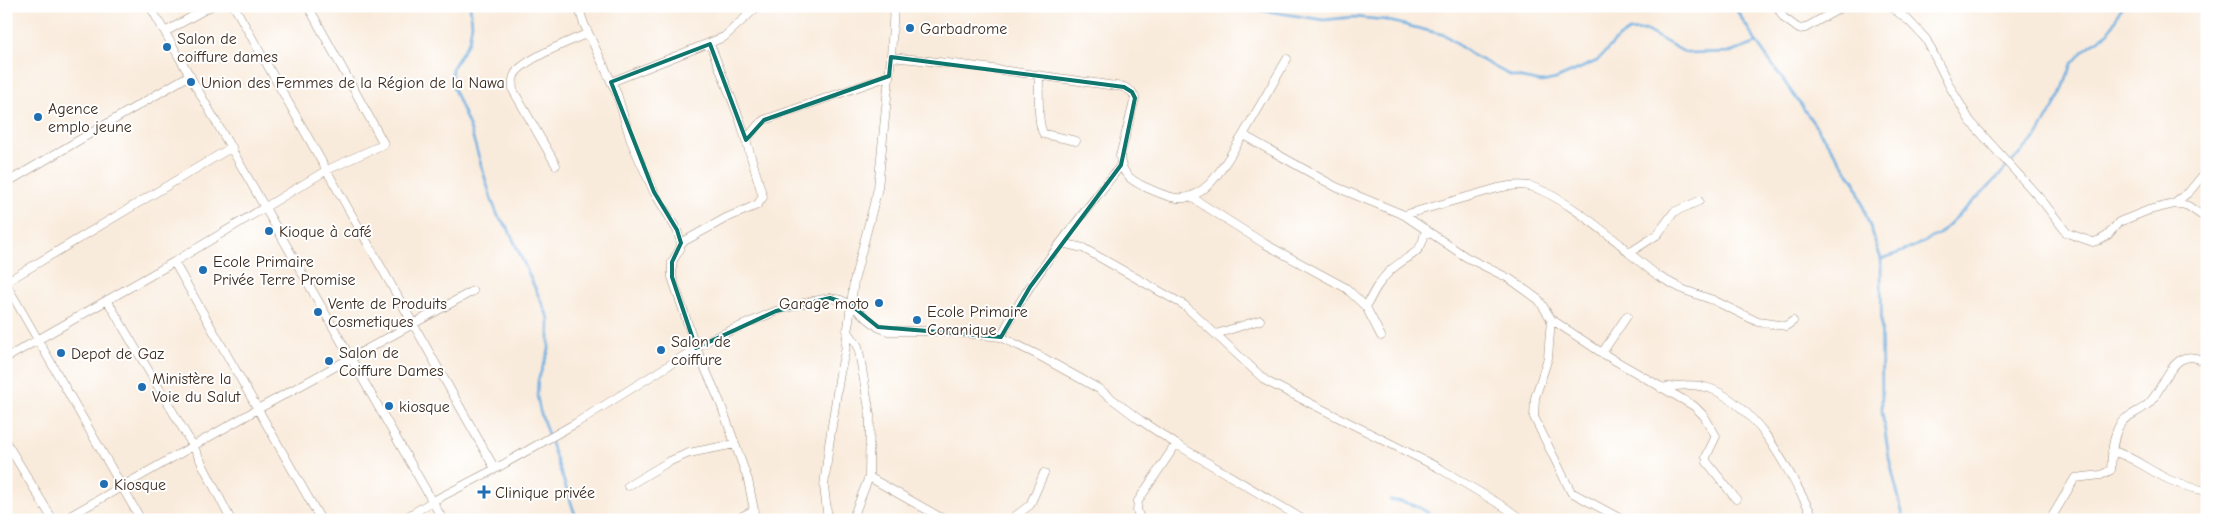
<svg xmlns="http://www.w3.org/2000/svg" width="2213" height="526" font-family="'Comic Neue',sans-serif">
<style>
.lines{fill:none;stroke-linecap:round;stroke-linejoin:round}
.stream{stroke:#6dafe1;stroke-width:2.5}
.street-casing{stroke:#9a8a7c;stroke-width:9}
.street{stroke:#fff;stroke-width:8}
.marked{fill:none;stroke:#0f766e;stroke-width:4;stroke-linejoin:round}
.poi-dot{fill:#1f6fb2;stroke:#fff;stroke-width:2}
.labels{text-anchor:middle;stroke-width:4;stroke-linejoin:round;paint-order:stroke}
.poi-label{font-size:16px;fill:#3b2a1e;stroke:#fff;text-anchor:start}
</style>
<rect width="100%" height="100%" fill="#fff"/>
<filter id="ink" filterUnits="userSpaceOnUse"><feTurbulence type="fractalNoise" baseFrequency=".02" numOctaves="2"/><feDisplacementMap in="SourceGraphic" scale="10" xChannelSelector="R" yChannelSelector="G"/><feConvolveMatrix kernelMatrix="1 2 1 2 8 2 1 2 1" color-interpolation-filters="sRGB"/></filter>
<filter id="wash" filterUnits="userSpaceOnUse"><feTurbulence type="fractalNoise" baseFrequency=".0096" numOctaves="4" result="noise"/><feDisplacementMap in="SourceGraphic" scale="20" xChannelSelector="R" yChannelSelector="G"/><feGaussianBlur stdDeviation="1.12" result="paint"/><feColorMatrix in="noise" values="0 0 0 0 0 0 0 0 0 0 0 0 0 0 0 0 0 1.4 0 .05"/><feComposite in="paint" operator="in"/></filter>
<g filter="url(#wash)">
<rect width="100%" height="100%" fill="#f9ebdb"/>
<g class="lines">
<path class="stream" d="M 470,6 L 472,24 L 469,41 L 452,69 L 452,85 L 470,128 L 492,201 L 498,216 L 508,228 L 549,319 L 549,350 L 538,380 L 537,396 L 540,411 L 577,520
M 1233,6 L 1324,20 L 1353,17 L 1385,20 L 1445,35 L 1469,53 L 1511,76 L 1542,82 L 1556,79 L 1597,61 L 1617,39 L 1629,31 L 1645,30 L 1686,53 L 1732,52 L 1757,43
M 1734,6 L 1757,43 L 1855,182 L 1881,259 L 1882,411 L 1889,458 L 1904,520
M 1881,259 L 1907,250 L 1939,234 L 1983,192 L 2037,136 L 2061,94 L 2072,64 L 2083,51 L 2109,32 L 2122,6
M 1390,500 C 1409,502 1423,507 1437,520"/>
</g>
</g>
<g filter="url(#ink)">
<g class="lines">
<defs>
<path id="street" d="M 150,6 L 443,520
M 234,6 L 495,469 L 433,501 L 402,520
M 578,6 L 584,24 L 617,94 L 631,141 L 654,192 L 677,230 L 681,243 L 680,249 L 672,262 L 672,277 L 696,348 L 720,402 L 748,480 L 754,510 L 753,520
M 1777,6 L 1784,18 L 1799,29 L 1805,28 L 1844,6
M 1890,6 L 1909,21 L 1926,39 L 1949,85 L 1970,121 L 2044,203 L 2067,233 L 2093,242 L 2100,240 L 2107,236 L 2119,222 L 2149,210 L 2174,204 L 2181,204 L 2188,206 L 2207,219
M 165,32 L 211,6
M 891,57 C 969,64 1047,77 1124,87 L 1132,92 L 1135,98 L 1120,156 C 1121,173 1130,180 1145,187 C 1155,191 1166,197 1177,198 C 1209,201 1228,157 1243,135
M 1287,59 L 1243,135 L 1336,187 L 1404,215 L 1466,257 L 1510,279 L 1539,300 L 1551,319 L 1548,358 L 1535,398 L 1534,417 L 1571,492 L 1623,520
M 1039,76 C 1039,89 1037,127 1044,134 L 1076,141
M 611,82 L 724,37 L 758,6
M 746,140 L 758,125 L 764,120 L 889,76
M 556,165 L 513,90 C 512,83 512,77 517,71 C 531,56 569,42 588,33
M 6,183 L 190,75
M 1191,197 L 1265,244 L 1346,288 L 1366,307 L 1381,336
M 2174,204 L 2189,192 L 2207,170
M 1404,215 L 1498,188 C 1508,186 1518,184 1529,186 C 1557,193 1597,226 1620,244 L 1629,253 L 1657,235 L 1674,212 L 1699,201
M 681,243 L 726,218 L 757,205 L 763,197 L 740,120 L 710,44
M 1062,243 L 1083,248 L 1184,305 L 1266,381 L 1439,468 L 1506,508 L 1522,520
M 1629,253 L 1658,276 L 1684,290 L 1713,300 L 1758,322 L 1786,326 L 1793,321
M 174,262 L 321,520
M 6,282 L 232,147
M 6,284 L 141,520
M 107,300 L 193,446 L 231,520
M 1366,307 C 1373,293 1379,281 1390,271 C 1407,254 1423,257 1425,229
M 1551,319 L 1602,353 L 1694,406 L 1704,416 L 1716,436 L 1706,457 L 1707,462 L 1736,499
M 847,330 L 858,346 L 870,415 L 869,477 L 852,520
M 1216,334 L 1260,320
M 1001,337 C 1031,275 1079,220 1121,165
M 1602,353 L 1627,316
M 6,358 L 174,262 L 327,170 L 384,144 L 308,6
M 1661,388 C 1679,385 1698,383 1714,390 C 1764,413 1790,475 1815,520
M 6,442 L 53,520
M 2112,451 C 2129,455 2143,466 2158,474 C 2173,483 2190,488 2207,491
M 495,469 L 576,423 L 711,339 L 776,311 L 808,302 L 830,298 L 841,300 L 851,305 L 878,327 L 888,331 L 944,331 L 1001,337 L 1038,355 L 1099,389 L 1140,420 L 1176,444 L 1304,520
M 869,477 L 945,520
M 628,486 L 668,462 L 689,453 L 735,444
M 63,520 L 258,409 L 473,291
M 735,520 L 754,510
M 828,520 L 824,486 L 829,445 L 840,373 L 845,352 L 854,281 L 878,188 L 891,57 L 894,6
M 1010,520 L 1030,505 L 1044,473
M 1141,520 L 1137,511 L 1138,501 L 1176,444
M 2050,520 L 2075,478 L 2101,475 L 2111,470 C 2112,456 2112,441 2118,428 C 2124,414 2141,413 2150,402 C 2167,384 2173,342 2207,363"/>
</defs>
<use href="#street" class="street-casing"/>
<use href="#street" class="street"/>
</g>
</g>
<path class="marked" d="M 710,44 L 746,140 L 764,120 L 889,76 L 891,57 L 1124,87 L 1132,92 L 1135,98 L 1121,165 L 1030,287 L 1001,337 L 878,327 L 851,305 L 830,298 L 776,311 L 696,348 L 672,277 L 672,262 L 681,243 L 677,230 L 654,192 L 611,82 Z"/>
<g class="poi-dot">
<circle cx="910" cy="28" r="5"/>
<circle cx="167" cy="47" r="5"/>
<circle cx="191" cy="82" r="5"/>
<circle cx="38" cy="117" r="5"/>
<circle cx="269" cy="231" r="5"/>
<circle cx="203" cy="270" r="5"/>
<circle cx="879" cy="303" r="5"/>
<circle cx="318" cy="312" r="5"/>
<circle cx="917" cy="320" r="5"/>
<circle cx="661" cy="350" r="5"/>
<circle cx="61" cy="353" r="5"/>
<circle cx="329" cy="361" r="5"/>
<circle cx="142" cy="387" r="5"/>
<circle cx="389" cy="406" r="5"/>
<circle cx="104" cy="484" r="5"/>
<path d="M481.5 484.5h5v5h5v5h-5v5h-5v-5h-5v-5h5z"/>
</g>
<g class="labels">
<g class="poi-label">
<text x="920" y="34">Garbadrome</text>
<text x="177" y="44">Salon de<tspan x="177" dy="18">coiffure dames</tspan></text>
<text x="201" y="88">Union des Femmes de la Région de la Nawa</text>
<text x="48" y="114">Agence<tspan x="48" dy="18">emplo jeune</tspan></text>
<text x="279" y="237">Kioque à café</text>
<text x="213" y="267">Ecole Primaire<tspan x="213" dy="18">Privée Terre Promise</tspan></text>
<text x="328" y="309">Vente de Produits<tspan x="328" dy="18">Cosmetiques</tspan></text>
<text x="869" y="309" text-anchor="end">Garage moto</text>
<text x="927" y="317">Ecole Primaire<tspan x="927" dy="18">Coranique</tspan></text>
<text x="671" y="347">Salon de<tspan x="671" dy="18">coiffure</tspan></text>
<text x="339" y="358">Salon de<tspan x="339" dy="18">Coiffure Dames</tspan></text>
<text x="71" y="359">Depot de Gaz</text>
<text x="152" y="384">Ministère la<tspan x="152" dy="18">Voie du Salut</tspan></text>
<text x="399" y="412">kiosque</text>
<text x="114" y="490">Kiosque</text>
<text x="495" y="498">Clinique privée</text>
</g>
</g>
<rect width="2213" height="526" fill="none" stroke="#fff" stroke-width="25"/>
</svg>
